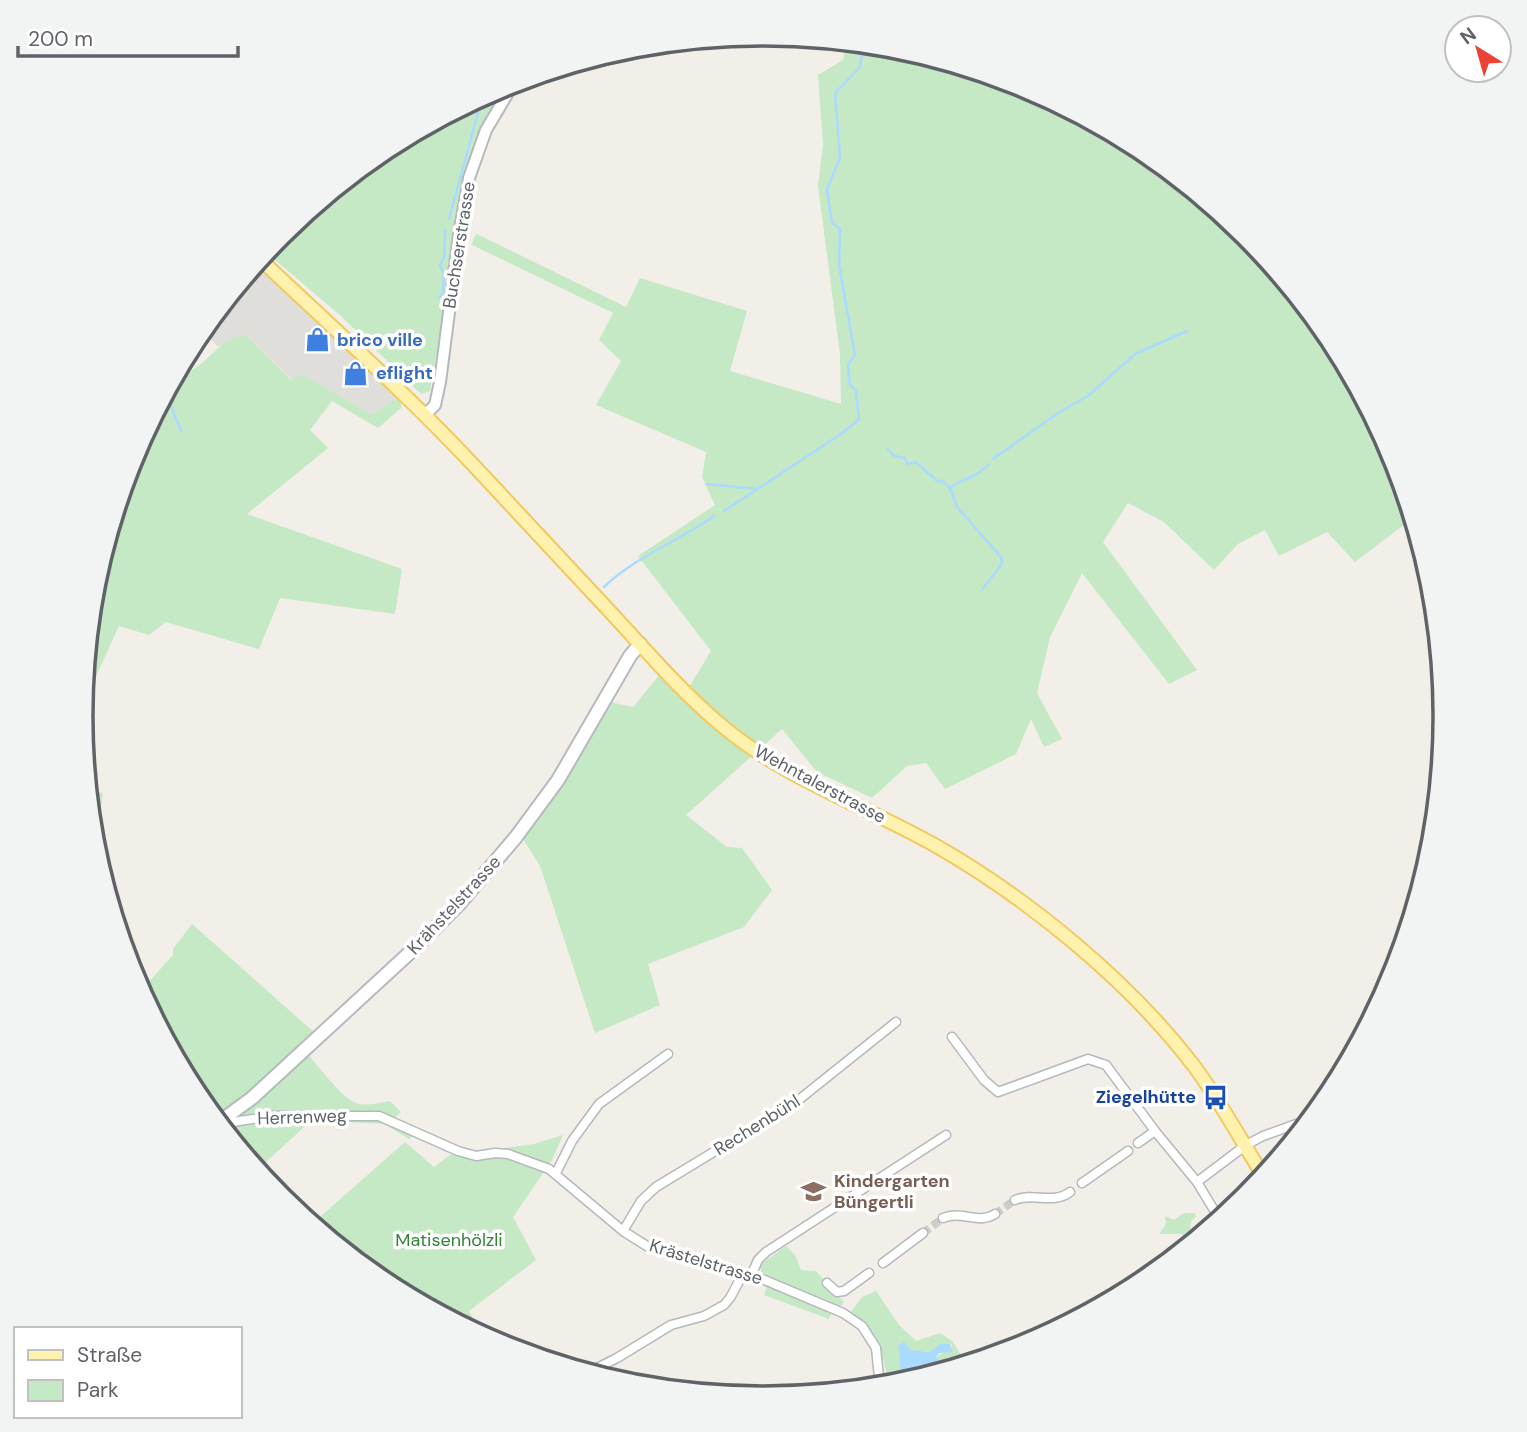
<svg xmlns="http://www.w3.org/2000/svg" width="1527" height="1432" font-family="'DM Sans',sans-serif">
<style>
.industrial{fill:#e0deda}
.green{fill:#c5e8c5}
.water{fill:#aadaff}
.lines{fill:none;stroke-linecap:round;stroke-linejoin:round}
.stream{stroke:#aadaff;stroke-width:2.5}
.minor-tunnel{stroke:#ccccc8;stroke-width:8;stroke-dasharray:8 4;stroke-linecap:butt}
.minor-casing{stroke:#b5b8bc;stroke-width:11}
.tertiary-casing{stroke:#b5b8bc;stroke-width:14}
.secondary-casing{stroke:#b6babf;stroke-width:16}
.primary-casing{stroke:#f2c960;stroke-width:16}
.minor{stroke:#fff;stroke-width:8}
.tertiary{stroke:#fff;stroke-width:10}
.secondary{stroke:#fff;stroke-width:12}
.primary{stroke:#fff2af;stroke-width:12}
.labels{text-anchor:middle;stroke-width:7;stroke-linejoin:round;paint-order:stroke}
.street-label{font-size:18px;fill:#5f6368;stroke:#fff}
.shop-label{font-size:18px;font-weight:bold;fill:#366cbe;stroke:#fff;text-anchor:start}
.transit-label{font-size:18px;font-weight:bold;fill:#164399;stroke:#fff;text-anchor:end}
.education-label{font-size:18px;font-weight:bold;fill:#785e54;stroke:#fff;text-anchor:start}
.park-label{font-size:18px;fill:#348238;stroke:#fff}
.rim{fill:none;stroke:#5f6368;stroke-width:3.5}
</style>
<rect width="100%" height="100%" fill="#f1efe8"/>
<path class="industrial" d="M 258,261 L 398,397 L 372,415 L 303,374 L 292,380 L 246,334 L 225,342 L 218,347 L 202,329 Z"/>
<path class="green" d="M 847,41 L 897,46 L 1025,85 L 1143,149 L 1247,234 L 1331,337 L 1394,455 L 1413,518 L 1355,562 L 1327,532 L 1279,556 L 1265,530 L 1238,544 L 1214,570 L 1164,522 L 1128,503 L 1103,542 L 1197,670 L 1169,684 L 1082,573 L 1050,637 L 1037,693 L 1062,739 L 1044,747 L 1031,719 L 1016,754 L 945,789 L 926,763 L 907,766 L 872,798 L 817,772 L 782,729 L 686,815 L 727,847 L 742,848 L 772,890 L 744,927 L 648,964 L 660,1005 L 595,1033 L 540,866 L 523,839 L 610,702 L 633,707 L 661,673 L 685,694 L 711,651 L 638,556 L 715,505 L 702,477 L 706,452 L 596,405 L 621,361 L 599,340 L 613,313 L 472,245 L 474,237 L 477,234 L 626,307 L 640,278 L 747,311 L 730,371 L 841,404 L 840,354 L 818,186 L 823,144 L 818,75 L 843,60 Z
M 506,84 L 478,133 L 460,189 L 445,303 L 430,391 L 421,394 L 341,316 L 274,259 L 302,227 L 291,225 L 385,148 Z
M 246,334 L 291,380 L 303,374 L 372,415 L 398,397 L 402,407 L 378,428 L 332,401 L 310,430 L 328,448 L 247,514 L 402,569 L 395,614 L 280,598 L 259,649 L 166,622 L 149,635 L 119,626 L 82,707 L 94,582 L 133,454 L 174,377 L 177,381 L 202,363 L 225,342 Z
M 88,789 L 103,793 L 94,849 Z
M 192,924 L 317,1035 L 303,1048 C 314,1061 338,1093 352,1101 C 363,1108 378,1103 390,1101 L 401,1112 L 392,1120 L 416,1134 L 409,1139 L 384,1124 L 312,1120 L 257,1170 L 196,1095 L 132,975 L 146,985 L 173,955 L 173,949 Z
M 563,1135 L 552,1160 L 513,1217 L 536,1260 L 469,1311 L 482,1336 L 384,1283 L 312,1224 L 405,1142 L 434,1167 L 450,1155 L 534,1144 Z
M 1296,1135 L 1297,1137 L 1270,1169 L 1266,1162 C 1275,1148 1280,1140 1296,1135 Z
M 1184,1213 L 1195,1213 L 1196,1217 L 1191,1221 L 1190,1232 L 1192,1233 L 1202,1224 L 1211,1228 L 1184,1250 L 1189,1241 L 1182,1234 L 1159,1234 L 1166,1224 L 1165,1216 L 1174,1220 Z
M 786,1246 L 795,1255 L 801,1270 L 816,1271 L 844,1302 L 841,1307 L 762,1276 L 760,1265 Z
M 767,1286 L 832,1312 L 829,1319 L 764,1295 Z
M 876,1291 L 899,1325 L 916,1341 L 940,1333 L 953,1342 L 961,1355 L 946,1360 L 941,1372 L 929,1376 L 939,1366 L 936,1357 L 953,1347 L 951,1344 L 941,1343 L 930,1352 L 911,1350 L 904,1343 L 900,1345 C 902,1358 897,1372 907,1382 L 890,1386 C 882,1354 878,1333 851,1312 L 862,1297 Z"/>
<path class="water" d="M 904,1342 L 911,1350 L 930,1352 L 941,1343 L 950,1344 L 953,1352 L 939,1353 L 936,1357 L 940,1362 C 934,1376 921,1378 907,1382 C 897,1372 902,1359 898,1346 Z"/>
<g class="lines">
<path class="stream" d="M 449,219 L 479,109 L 486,94
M 439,298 L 443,294 L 444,274 L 440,266 L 444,257 L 445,231
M 166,393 L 181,431
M 888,449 L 894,456 L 905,458 L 907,464 L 916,462 L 937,481 L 942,481 L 950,488 L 957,507 L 1001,557 L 1002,564 L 983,588
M 993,459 L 1061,411 L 1088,396 L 1135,354 L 1187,331
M 707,484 L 756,489
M 951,487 C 966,477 976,478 989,464
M 724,511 L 844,432 L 859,419 L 856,391 L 850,385 L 848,365 L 855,355 L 839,265 L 840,229 L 832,223 L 827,189 L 840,158 L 835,93 L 860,67 L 863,43
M 604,587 C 635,557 679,541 714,516"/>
<path class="minor-tunnel" d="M 995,1214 L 1015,1200
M 923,1233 L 943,1218"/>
<defs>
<path id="minor" d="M 952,1037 L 984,1080 L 998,1092 L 1088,1059 L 1106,1065 L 1155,1131 L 1197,1182 L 1220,1220
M 219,1124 L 273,1116 L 379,1116 L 458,1151 L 476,1156 L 495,1153 L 508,1154 L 549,1169 L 623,1231 L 650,1248 L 762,1279 L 843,1313 L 862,1326 L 876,1348 L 880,1387
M 1138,1143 L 1155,1131
M 556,1173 L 572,1141 L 599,1104 L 668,1054
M 1197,1182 L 1246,1145 L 1263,1136 L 1313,1118
M 1082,1183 L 1128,1151
M 1015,1200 C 1034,1192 1053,1205 1070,1192
M 943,1218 C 962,1210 978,1225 995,1214
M 623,1231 L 641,1201 L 656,1187 L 796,1102 L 896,1022
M 883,1263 L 923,1233
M 751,1276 L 758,1260 L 766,1252 L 946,1135
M 827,1283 L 837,1292 L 844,1291 L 869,1273
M 587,1373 L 617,1358 L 671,1325 L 704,1316 L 724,1305 L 730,1298 L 743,1274"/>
<path id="tertiary" d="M 426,414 L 435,405 L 440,382 L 459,235 L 469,178 L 486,130 L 515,81"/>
<path id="secondary" d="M 218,1123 L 252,1098 L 417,946 L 460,903 L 516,837 L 558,780 L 630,656 L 640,644"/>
<path id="primary" d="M 260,259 C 334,329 408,395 478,470 C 524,519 569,568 615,617 C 649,654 683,693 721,725 C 785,779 866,806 938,847 C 1030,900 1129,981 1194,1066 C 1220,1101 1241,1140 1264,1177"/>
</defs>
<use href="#minor" class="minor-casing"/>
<use href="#tertiary" class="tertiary-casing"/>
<use href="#secondary" class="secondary-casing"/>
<use href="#primary" class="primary-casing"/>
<use href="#minor" class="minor"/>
<use href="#tertiary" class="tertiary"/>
<use href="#secondary" class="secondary"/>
<use href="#primary" class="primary"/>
</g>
<defs>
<symbol id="shop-bare" viewBox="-9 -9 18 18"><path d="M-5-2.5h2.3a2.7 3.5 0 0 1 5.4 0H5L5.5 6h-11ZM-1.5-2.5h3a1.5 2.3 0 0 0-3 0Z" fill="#3f7fe0" stroke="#fff" stroke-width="2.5" paint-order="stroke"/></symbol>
<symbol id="bus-bare" viewBox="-9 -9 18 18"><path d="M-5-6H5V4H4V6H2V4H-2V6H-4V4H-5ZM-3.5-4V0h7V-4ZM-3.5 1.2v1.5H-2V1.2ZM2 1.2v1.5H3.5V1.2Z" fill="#1a4fb4" stroke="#fff" stroke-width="2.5" paint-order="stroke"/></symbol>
<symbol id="school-bare" viewBox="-9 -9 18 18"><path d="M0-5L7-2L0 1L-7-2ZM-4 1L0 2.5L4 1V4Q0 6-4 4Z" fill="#8d6e63" stroke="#fff" stroke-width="2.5" paint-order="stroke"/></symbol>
</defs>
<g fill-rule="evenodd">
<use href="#shop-bare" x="300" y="322" width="35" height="35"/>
<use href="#shop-bare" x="338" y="356" width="35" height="35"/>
<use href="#bus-bare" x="1198" y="1080" width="35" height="35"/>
<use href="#school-bare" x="796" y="1174" width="35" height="35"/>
</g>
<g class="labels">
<g class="street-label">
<text transform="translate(459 245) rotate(-81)" y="6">Buchserstrasse</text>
<text transform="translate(820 784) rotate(28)" y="6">Wehntalerstrasse</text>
<text transform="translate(454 905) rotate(-47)" y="6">Krähstelstrasse</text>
<text transform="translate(302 1117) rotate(-2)" y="6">Herrenweg</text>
<text transform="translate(757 1125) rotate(-32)" y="6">Rechenbühl</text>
<text transform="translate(706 1262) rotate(17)" y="6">Krästelstrasse</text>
</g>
<g class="shop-label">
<text x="337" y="346">brico ville</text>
<text x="376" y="379">eflight</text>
</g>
<g class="transit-label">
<text x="1196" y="1103">Ziegelhütte</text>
</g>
<g class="education-label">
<text x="834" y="1187">Kindergarten<tspan x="834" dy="21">Büngertli</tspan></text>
</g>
<g class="park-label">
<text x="449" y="1246">Matisenhölzli</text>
</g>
</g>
<path d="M0 0H1527V1432H0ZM93 716a670 670 0 1 1 1340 0a670 670 0 1 1-1340 0Z" fill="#f2f3f3" fill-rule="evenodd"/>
<path class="rim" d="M93 716a670 670 0 1 1 1340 0a670 670 0 1 1-1340 0Z"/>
<rect x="14" y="1327" width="228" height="91" fill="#ffffff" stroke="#bfc1c3" stroke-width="2"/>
<rect x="28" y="1350" width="35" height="10" fill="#fff2af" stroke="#bfc1c3" stroke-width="2"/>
<text x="77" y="1362" font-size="21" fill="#5f6368">Straße</text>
<rect x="28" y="1380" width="35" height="21" fill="#c5e8c5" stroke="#bfc1c3" stroke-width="2"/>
<text x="77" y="1397" font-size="21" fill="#5f6368">Park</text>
<g transform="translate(1478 49) rotate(323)"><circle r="33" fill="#ffffff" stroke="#bfc1c3" stroke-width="2"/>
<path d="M0-5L12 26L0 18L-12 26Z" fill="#ea4335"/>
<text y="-10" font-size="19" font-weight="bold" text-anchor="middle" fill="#5f6368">N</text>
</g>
<path d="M18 46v10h220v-10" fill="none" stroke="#5f6368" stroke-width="3.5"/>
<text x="28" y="46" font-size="21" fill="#5f6368" stroke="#ffffff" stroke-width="5" paint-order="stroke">200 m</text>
</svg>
